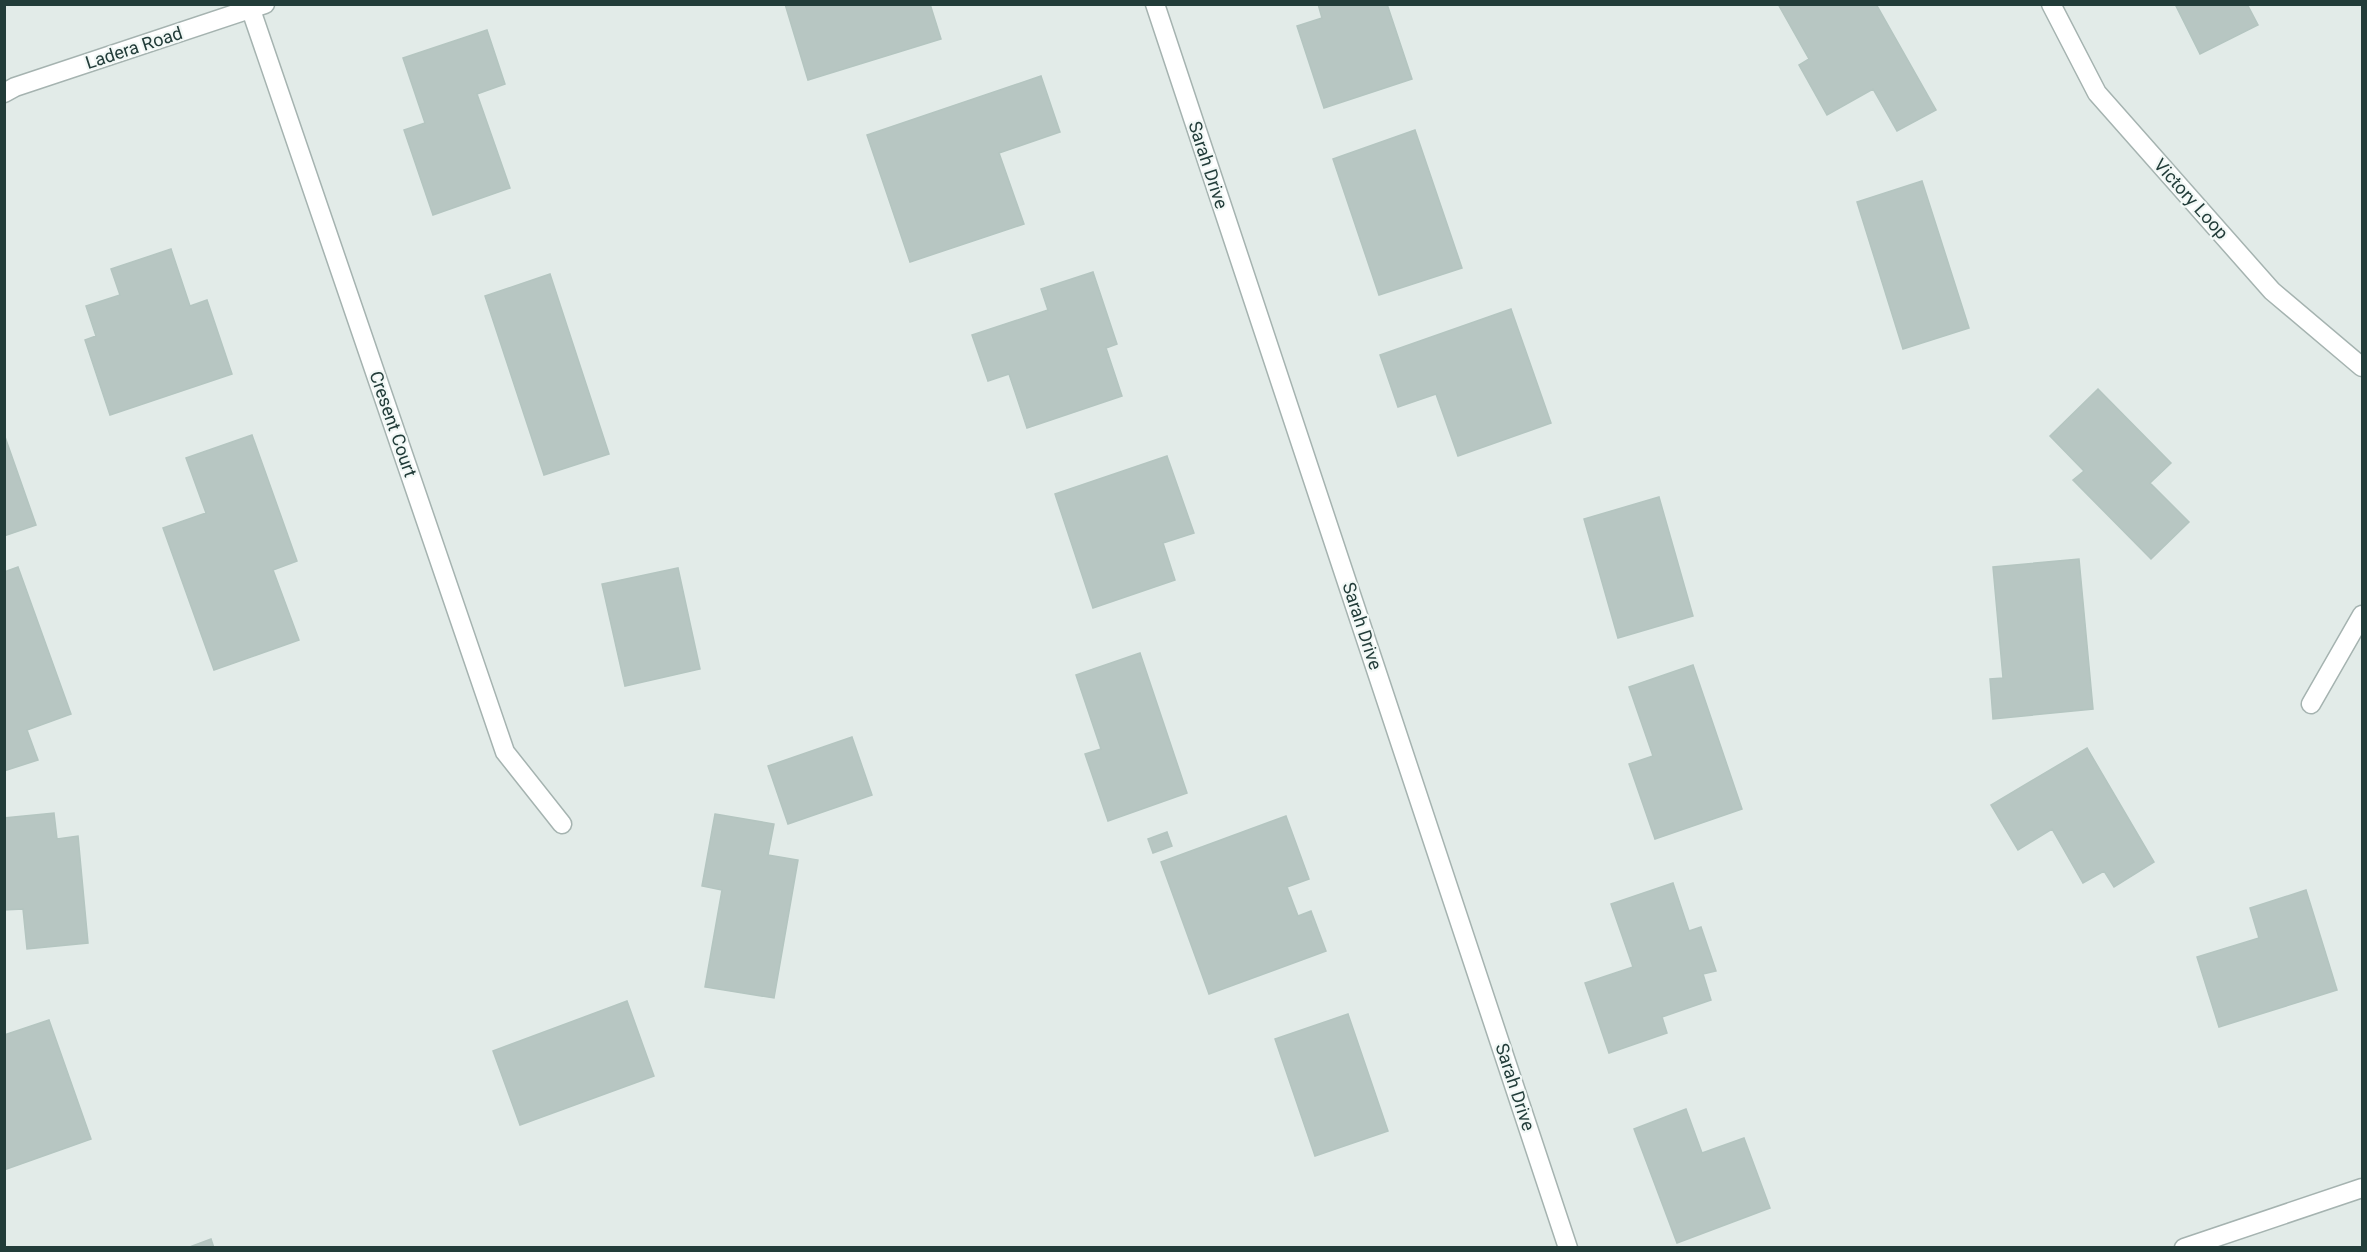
<svg xmlns="http://www.w3.org/2000/svg" width="2367" height="1252" font-family="Roboto,sans-serif">
<style>
.building{fill:#b7c6c2;stroke:#b4c5c0;stroke-width:1.5}
.lines{fill:none;stroke-linecap:round;stroke-linejoin:round}
.minor-casing{stroke:#a5b3b0;stroke-width:21}
.minor{stroke:#fff;stroke-width:18}
.labels{text-anchor:middle;stroke-width:4.5;stroke-linejoin:round;paint-order:stroke}
.street-label{font-size:18px;fill:#223c39;stroke:#f2f8f6}
</style>
<rect width="100%" height="100%" fill="#e2ebe8"/>
<path class="building" d="M 785,4 L 930,4 L 941,39 L 808,80 Z
M 1318,4 L 1387,4 L 1412,79 L 1324,108 L 1297,26 L 1322,18 Z
M 1778,4 L 1876,4 L 1936,110 L 1897,131 L 1873,89 L 1827,115 L 1799,65 L 1809,59 Z
M 2175,4 L 2247,4 L 2258,25 L 2200,54 Z
M 487,30 L 505,84 L 477,94 L 510,188 L 433,215 L 404,130 L 425,123 L 403,58 Z
M 1041,76 L 1060,132 L 999,153 L 1024,224 L 910,262 L 867,135 Z
M 1415,130 L 1462,268 L 1379,295 L 1333,159 Z
M 1922,181 L 1969,328 L 1903,349 L 1857,202 Z
M 171,249 L 190,306 L 207,300 L 232,374 L 110,415 L 85,340 L 96,336 L 86,306 L 120,295 L 111,269 Z
M 1093,272 L 1117,344 L 1106,348 L 1122,396 L 1027,428 L 1009,374 L 988,381 L 972,335 L 1048,310 L 1041,289 Z
M 550,274 L 609,454 L 544,475 L 485,296 Z
M 1511,309 L 1551,423 L 1458,456 L 1436,394 L 1398,407 L 1380,355 Z
M 2098,389 L 2171,463 L 2150,483 L 2189,522 L 2151,559 L 2073,480 L 2084,471 L 2050,436 Z
M 4,434 L 36,525 L 4,536 Z
M 252,435 L 297,561 L 273,570 L 299,640 L 214,670 L 163,528 L 206,513 L 186,458 Z
M 1167,456 L 1194,533 L 1163,543 L 1175,580 L 1093,608 L 1055,494 Z
M 1659,497 L 1693,616 L 1618,638 L 1584,519 Z
M 2079,559 L 2093,709 L 1993,719 L 1990,679 L 2003,678 L 1993,567 Z
M 18,567 L 71,714 L 27,730 L 38,760 L 4,771 L 4,572 Z
M 678,568 L 700,669 L 625,686 L 602,584 Z
M 1140,653 L 1187,793 L 1108,821 L 1085,754 L 1101,749 L 1076,675 Z
M 1693,665 L 1742,809 L 1655,839 L 1629,764 L 1653,756 L 1629,687 Z
M 852,737 L 872,795 L 788,824 L 768,766 Z
M 2087,748 L 2154,862 L 2114,887 L 2104,871 L 2083,883 L 2052,829 L 2018,850 L 1991,805 Z
M 54,813 L 57,839 L 78,836 L 88,943 L 27,949 L 23,909 L 4,910 L 4,818 Z
M 715,814 L 774,824 L 768,855 L 798,860 L 774,998 L 705,987 L 722,890 L 702,886 Z
M 1286,816 L 1309,879 L 1287,887 L 1298,916 L 1311,911 L 1326,951 L 1209,994 L 1161,862 Z
M 1167,832 L 1172,846 L 1153,853 L 1148,839 Z
M 1673,883 L 1689,931 L 1701,927 L 1716,971 L 1703,974 L 1711,1000 L 1662,1017 L 1667,1033 L 1609,1053 L 1585,983 L 1633,967 L 1611,904 Z
M 2306,890 L 2337,990 L 2219,1027 L 2197,957 L 2259,938 L 2250,908 Z
M 627,1001 L 654,1076 L 520,1125 L 493,1051 Z
M 1348,1014 L 1388,1131 L 1315,1156 L 1275,1039 Z
M 49,1020 L 91,1139 L 4,1170 L 4,1035 Z
M 1686,1109 L 1702,1153 L 1744,1138 L 1770,1208 L 1677,1243 L 1634,1129 Z
M 211,1239 L 214,1248 L 187,1248 Z"/>
<g class="lines">
<defs>
<path id="minor" d="M 249,4 L 505,752 L 562,824
M 1155,4 L 1568,1248
M 2051,4 L 2097,93 L 2272,291 L 2362,367
M 4,93 L 15,87 L 265,4
M 2311,704 L 2362,615
M 2184,1248 L 2362,1188"/>
</defs>
<use href="#minor" class="minor-casing"/>
<use href="#minor" class="minor"/>
</g>
<g class="labels">
<g class="street-label">
<text transform="translate(134 48) rotate(-18)" y="6">Ladera Road</text>
<text transform="translate(1208 165) rotate(72)" y="6">Sarah Drive</text>
<text transform="translate(2191 199) rotate(48)" y="6">Victory Loop</text>
<text transform="translate(393 424) rotate(71)" y="6">Cresent Court</text>
<text transform="translate(1362 626) rotate(72)" y="6">Sarah Drive</text>
<text transform="translate(1515 1087) rotate(72)" y="6">Sarah Drive</text>
</g>
</g>
<rect width="2367" height="1252" fill="none" stroke="#223c39" stroke-width="12"/>
</svg>
